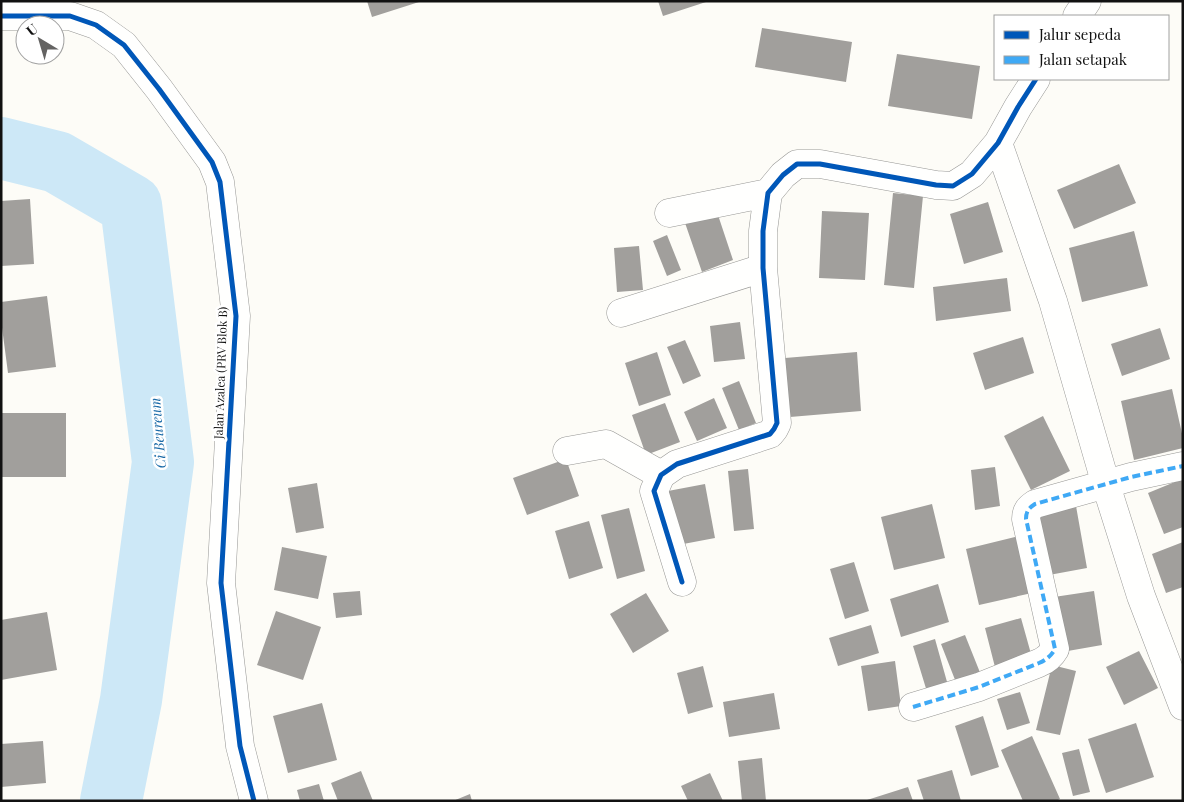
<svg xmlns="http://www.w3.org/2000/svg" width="1184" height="802" font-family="'Playfair Display',serif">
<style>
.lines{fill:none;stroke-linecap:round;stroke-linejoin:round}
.river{stroke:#cde8f7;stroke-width:62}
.building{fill:#a19f9c}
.minor-casing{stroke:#979795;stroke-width:29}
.minor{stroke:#fffffe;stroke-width:28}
.quiet{stroke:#3fa9f5;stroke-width:4;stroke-dasharray:8 4;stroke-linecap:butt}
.cycleway-casing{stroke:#fff;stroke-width:8}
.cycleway{stroke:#0057b8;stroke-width:5}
.labels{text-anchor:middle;stroke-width:5;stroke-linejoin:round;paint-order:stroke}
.street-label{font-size:12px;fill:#111;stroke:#fff}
.water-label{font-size:14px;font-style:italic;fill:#1768a6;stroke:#fff}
</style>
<rect width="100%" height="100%" fill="#fdfcf7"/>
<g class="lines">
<path class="river" d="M 1,148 L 57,162 L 131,205 L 163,462 L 131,700 L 111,801"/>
</g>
<path class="building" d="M 367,1 L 419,1 L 419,2 L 372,17 Z
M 658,1 L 706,1 L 706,2 L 663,16 Z
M 762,28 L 852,42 L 846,82 L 755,67 Z
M 897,54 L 980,66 L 972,119 L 888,106 Z
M 1119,164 L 1136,203 L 1074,229 L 1057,190 Z
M 893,193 L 923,196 L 914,288 L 884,285 Z
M 30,199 L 34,264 L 1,266 L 1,201 Z
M 988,202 L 1003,252 L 964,264 L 950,214 Z
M 716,209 L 733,260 L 702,272 L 684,220 Z
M 822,211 L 869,213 L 865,280 L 819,278 Z
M 1134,231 L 1148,286 L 1082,302 L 1069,248 Z
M 667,235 L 681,270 L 667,276 L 653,241 Z
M 639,246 L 643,290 L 617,292 L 614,248 Z
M 1007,278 L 1011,311 L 936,321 L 933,287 Z
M 47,296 L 56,367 L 8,373 L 1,320 L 1,302 Z
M 740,322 L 745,359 L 714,362 L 710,326 Z
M 1160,328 L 1170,359 L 1122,376 L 1111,344 Z
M 1023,337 L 1034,373 L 985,390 L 973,353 Z
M 685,340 L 701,376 L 683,384 L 667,347 Z
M 657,352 L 671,395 L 639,406 L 625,363 Z
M 857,352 L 861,411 L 790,417 L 785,358 Z
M 739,381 L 756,423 L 739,430 L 722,388 Z
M 1172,389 L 1183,438 L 1183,448 L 1134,460 L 1121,401 Z
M 714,398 L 727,428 L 697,441 L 684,412 Z
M 665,403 L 680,442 L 646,455 L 632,415 Z
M 1,413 L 66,413 L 66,477 L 1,477 Z
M 1043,416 L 1070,471 L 1031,490 L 1004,436 Z
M 566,459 L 579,496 L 527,515 L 513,478 Z
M 995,467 L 1000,506 L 975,510 L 971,470 Z
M 748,469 L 754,529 L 734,531 L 728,471 Z
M 1182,479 L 1183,527 L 1164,534 L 1148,493 Z
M 317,483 L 324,528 L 296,533 L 288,488 Z
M 705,484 L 715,538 L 678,545 L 668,491 Z
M 932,504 L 945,558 L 894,570 L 881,517 Z
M 1076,506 L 1087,568 L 1049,575 L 1038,513 Z
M 629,508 L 645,571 L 617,579 L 601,515 Z
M 589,521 L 603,568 L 569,579 L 555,531 Z
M 1019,536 L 1032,593 L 979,605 L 966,549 Z
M 1183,542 L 1183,587 L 1166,593 L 1152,554 Z
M 282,547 L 327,556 L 318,599 L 274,590 Z
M 854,562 L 869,611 L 845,619 L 830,569 Z
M 938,584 L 949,622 L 901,637 L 890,599 Z
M 360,591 L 362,615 L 336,618 L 333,593 Z
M 1094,591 L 1102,645 L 1062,652 L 1054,597 Z
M 646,593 L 669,631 L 633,653 L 610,614 Z
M 276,611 L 321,627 L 303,680 L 257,665 Z
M 47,612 L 57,670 L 1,680 L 1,620 Z
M 1021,618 L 1033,661 L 996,671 L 985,628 Z
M 871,625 L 879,653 L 838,666 L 829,638 Z
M 965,635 L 983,680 L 959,690 L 941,644 Z
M 935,639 L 949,689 L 928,695 L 913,646 Z
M 1139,651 L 1158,688 L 1124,705 L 1106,667 Z
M 895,661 L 901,706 L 868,711 L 861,666 Z
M 1052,665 L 1076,671 L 1060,735 L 1036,730 Z
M 703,666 L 713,707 L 688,714 L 677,673 Z
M 1020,692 L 1030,723 L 1007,730 L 997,699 Z
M 774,693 L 780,729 L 729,737 L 723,702 Z
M 322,703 L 337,760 L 288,773 L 273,716 Z
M 983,716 L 999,767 L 971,776 L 955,726 Z
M 1136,723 L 1154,777 L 1106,793 L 1088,739 Z
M 1032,736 L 1060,799 L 1056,801 L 1023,801 L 1001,750 Z
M 43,741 L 46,783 L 1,787 L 1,744 Z
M 1079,749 L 1090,792 L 1073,796 L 1062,753 Z
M 762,758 L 766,801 L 742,801 L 738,761 Z
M 952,770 L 961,801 L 924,801 L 917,780 Z
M 361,771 L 373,801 L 338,801 L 331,783 Z
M 710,773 L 723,801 L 688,801 L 681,786 Z
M 319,784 L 324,801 L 300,801 L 297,790 Z
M 908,787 L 913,801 L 867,801 L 867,800 Z
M 470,794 L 472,801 L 453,801 Z"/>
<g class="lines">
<defs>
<path id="minor" d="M 1,16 L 70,16 L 96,25 L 124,45 L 159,89 L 212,162 L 220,182 L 236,316 L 221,583 L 240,746 L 254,801
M 1077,16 L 1087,1
M 998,143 L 1053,301 L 1106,485 L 1141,596 L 1183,706
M 669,213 L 768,193
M 621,313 L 763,268
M 567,451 L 606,444 L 661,475
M 682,582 L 654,491 L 661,475 L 677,464 L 770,434 L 774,429 L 777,423 L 763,268 L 763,231 L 768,193 L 783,175 L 797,164 L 820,164 L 936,185 L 953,186 L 972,174 L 998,143 L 1018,107 L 1036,79
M 913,707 L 979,687 L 1039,663 C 1046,660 1051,656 1055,649 L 1026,519 C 1026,511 1029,508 1035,504 L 1131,477 L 1183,466"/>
</defs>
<use href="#minor" class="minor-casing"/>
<use href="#minor" class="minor"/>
<path class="quiet" d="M 913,707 L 979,687 L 1039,663 C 1046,660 1051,656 1055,649 L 1026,519 C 1026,511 1029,508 1035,504 L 1131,477 L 1183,466"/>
<defs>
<path id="cycleway" d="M 1,16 L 70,16 L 96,25 L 124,45 L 159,89 L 212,162 L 220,182 L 236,316 L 221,583 L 240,746 L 254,801
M 682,582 L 654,491 L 661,475 L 677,464 L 770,434 L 774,429 L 777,423 L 763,268 L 763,231 L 768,193 L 783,175 L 797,164 L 820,164 L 936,185 L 953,186 L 972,174 L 998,143 L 1018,107 L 1036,79"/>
</defs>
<use href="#cycleway" class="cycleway-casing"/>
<use href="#cycleway" class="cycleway"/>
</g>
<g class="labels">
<g class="street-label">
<text transform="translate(221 373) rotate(-88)" y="4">Jalan Azalea (PRV Blok B)</text>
</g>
<g class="water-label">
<text transform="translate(158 433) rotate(-95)" y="5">Ci Beureum</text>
</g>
</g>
<rect width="1184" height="802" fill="none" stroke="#111111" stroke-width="5"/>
<rect x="994" y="15" width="175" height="65" fill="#ffffff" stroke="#a0a0a0"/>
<rect x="1004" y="31" width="25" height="8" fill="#0057b8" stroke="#a0a0a0"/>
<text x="1039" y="40" font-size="15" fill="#111111">Jalur sepeda</text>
<rect x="1004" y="56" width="25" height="8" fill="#3fa9f5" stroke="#a0a0a0"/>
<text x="1039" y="65" font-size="15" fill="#111111">Jalan setapak</text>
<g transform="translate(40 40) rotate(322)"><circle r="24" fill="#ffffff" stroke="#a0a0a0"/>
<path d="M0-4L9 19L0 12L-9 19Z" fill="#646362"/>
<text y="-8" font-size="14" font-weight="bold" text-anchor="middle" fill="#111111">U</text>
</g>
</svg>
